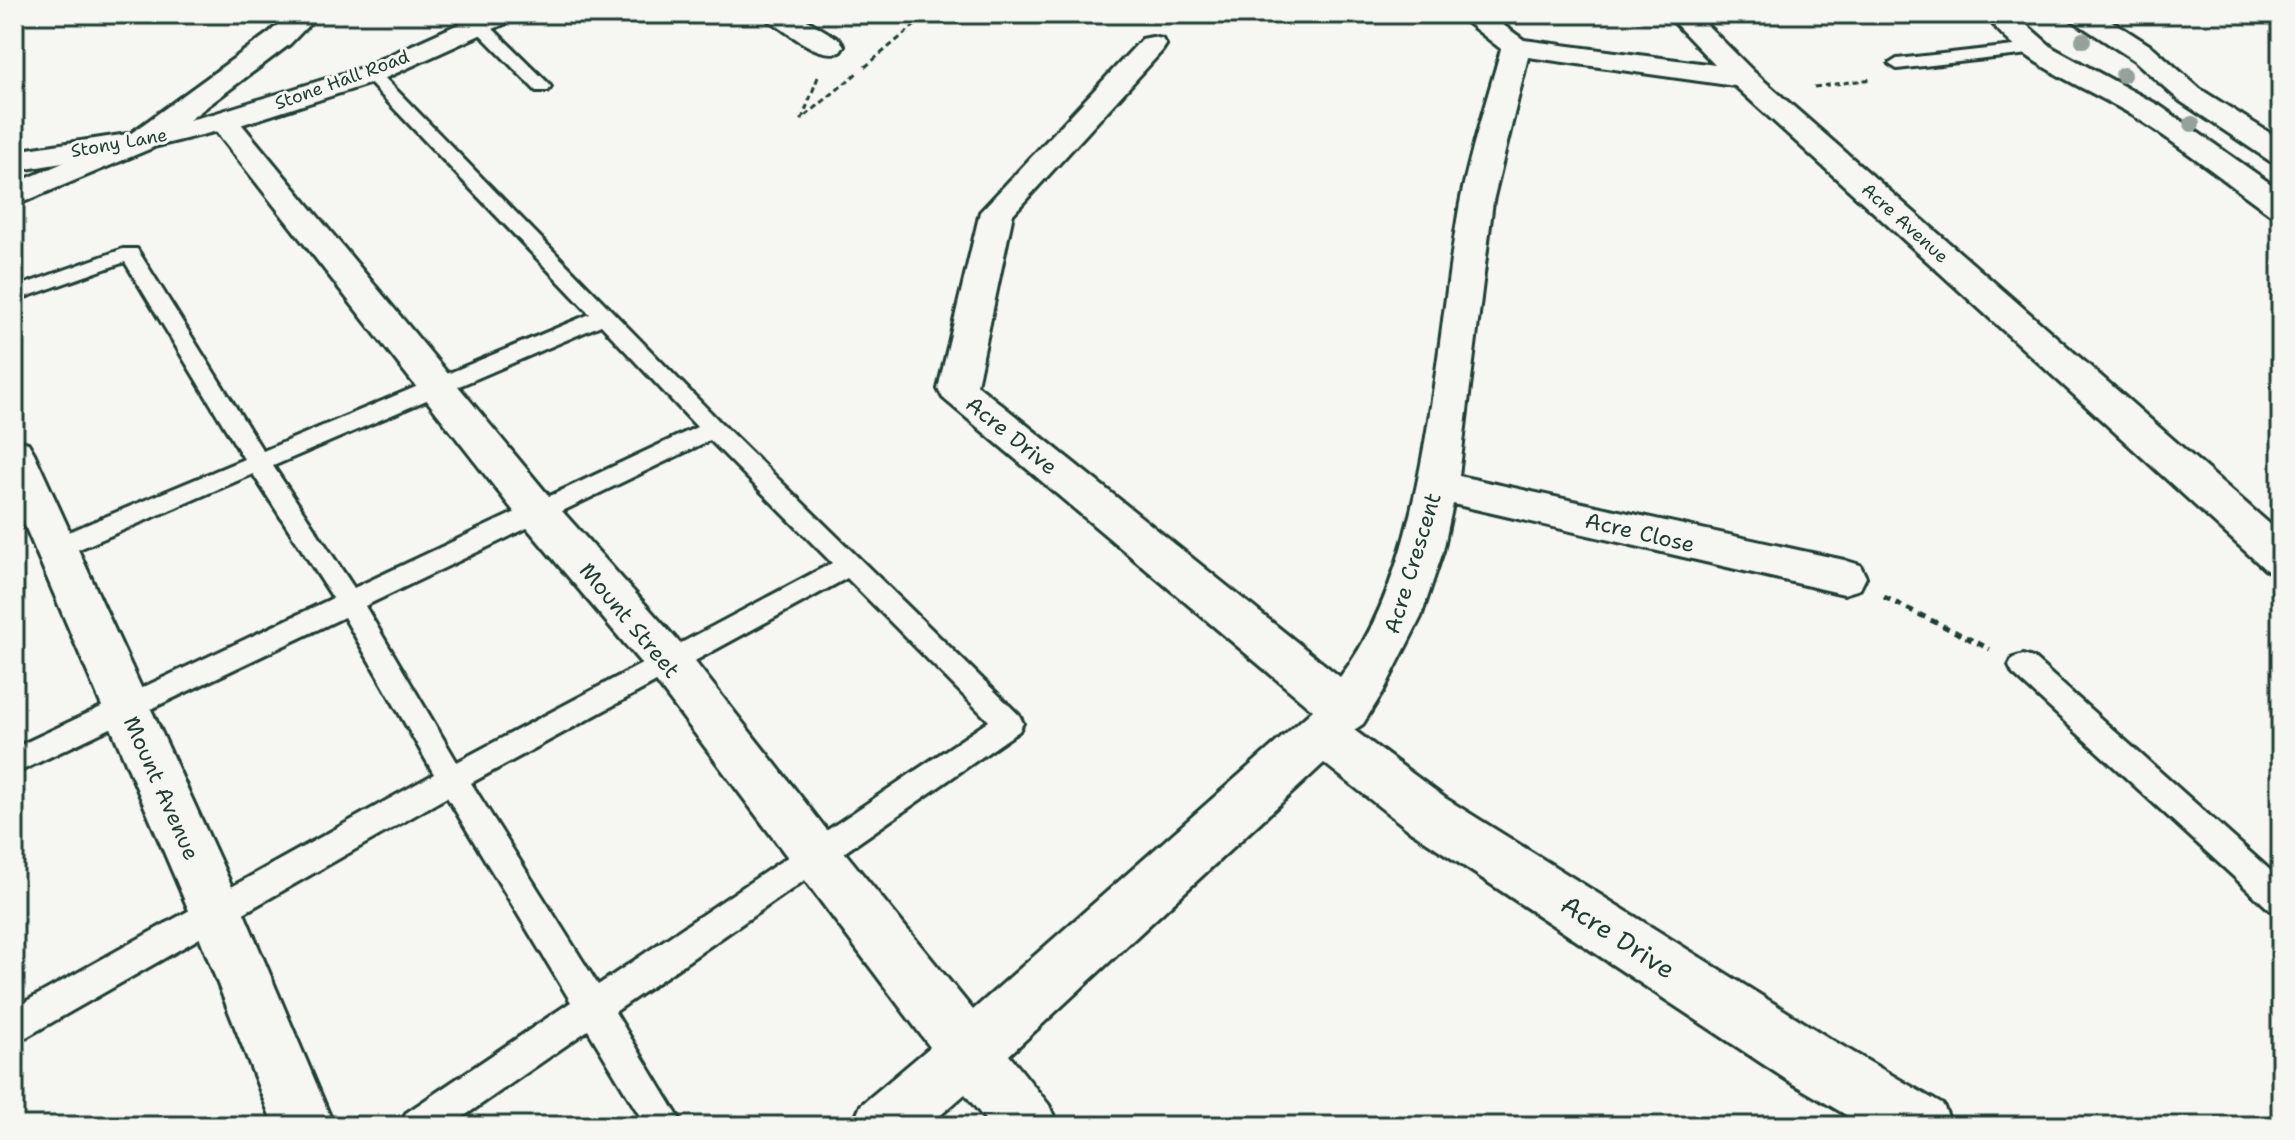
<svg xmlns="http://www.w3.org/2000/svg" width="2295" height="1140" font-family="'Shantell Sans',sans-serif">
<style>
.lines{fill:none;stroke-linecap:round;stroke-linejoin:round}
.service-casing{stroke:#1f3d34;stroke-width:6}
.minor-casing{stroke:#1f3d34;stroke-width:6}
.tertiary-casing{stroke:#1f3d34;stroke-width:6}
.path-far1{stroke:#1f3d34;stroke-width:3;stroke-dasharray:6 4;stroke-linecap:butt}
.path{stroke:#1f3d34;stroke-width:5;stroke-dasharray:7 6;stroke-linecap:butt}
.service{fill:#f6f6f2;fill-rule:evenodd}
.minor{fill:#f6f6f2;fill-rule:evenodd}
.tertiary{fill:#f6f6f2;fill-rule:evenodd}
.tree{fill:#94a29b}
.labels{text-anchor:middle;stroke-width:6;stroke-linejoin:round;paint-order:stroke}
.far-street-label{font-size:18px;fill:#1f3d34;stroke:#f6f6f2}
.street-label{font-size:22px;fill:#1f3d34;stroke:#f6f6f2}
.near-street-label{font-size:26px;fill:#1f3d34;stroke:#f6f6f2}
</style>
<rect width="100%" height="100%" fill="#f6f6f2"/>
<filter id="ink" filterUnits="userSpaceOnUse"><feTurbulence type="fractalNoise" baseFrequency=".0125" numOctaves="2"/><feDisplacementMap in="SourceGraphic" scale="16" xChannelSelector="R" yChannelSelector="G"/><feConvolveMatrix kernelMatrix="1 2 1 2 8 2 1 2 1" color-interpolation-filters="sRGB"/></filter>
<g filter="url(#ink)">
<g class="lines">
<defs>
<path id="service" d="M 480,20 L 486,22 L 548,83 L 551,87 L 548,91 L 536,91 L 474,28 L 474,22 Z
M 2032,44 L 2038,45 L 2040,49 L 2038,53 L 1897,69 L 1889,64 L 1897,59 Z
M 371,69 L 377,70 L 721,423 L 1019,715 L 1023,723 L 1019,731 L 615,1012 L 684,1126 L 646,1126 L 588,1030 L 450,1126 L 401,1126 L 406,1113 L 571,1002 L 447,797 L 14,1044 L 14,1008 L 434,774 L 344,617 L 14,774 L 14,748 L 333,598 L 253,474 L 63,556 L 54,558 L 45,556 L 41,549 L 45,542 L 244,459 L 125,262 L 14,301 L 14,288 L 123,249 L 137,249 L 263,451 L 590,314 L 365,78 L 362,74 L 365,70 ZM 601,325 L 697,427 L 354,588 L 273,466 ZM 710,440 L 832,563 L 457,762 L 365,606 ZM 847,578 L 989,721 L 598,985 L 471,783 Z
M 2023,655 L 2033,658 L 2281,880 L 2281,915 L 2270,910 L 2013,674 L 2009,666 L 2013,658 Z"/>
<path id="minor" d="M 289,14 L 319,14 L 290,44 L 152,148 L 14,206 L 14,184 L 130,134 L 270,32 Z
M 764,14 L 797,14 L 840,40 L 844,46 L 840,52 C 815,58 789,32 768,20 Z
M 1456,14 L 1488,14 L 1524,40 L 1715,65 L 1666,14 L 1696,14 L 1754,72 L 2281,534 L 2281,575 L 2266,570 L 1735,86 L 1528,57 L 1493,201 L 1459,476 L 1844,560 L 1860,565 L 1866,577 L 1860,589 L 1844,594 L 1453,504 L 1443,551 L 1421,617 L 1383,692 L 1363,724 L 1354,730 L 1445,798 L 1832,1040 L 1943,1105 L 1952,1126 L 1865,1126 L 1790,1082 L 1409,830 L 1324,763 L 1009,1055 L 1049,1105 L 1058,1126 L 990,1126 L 965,1094 L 928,1126 L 852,1126 L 861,1105 L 930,1047 L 651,675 L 523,523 L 208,121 L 212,115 L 223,112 L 234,115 L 553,501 L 685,649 L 833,838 L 973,1010 L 1313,710 L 943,398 L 938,389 L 980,212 L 1142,39 L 1152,37 L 1162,39 L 1166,45 L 1162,51 L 1013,214 L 977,385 L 1340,677 C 1428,567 1435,340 1460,203 C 1470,151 1487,100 1501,49 Z
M 1985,14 L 2014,14 L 2053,48 L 2160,106 L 2281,191 L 2281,216 L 2269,213 C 2226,182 2185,149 2140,120 C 2087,86 2023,68 1985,14 Z
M 2068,14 L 2101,14 L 2154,48 L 2200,89 L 2281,140 L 2281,163 L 2270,161 L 2180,101 L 2134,60 L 2072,20 Z
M 14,439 L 28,443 L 34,453 L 244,913 L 334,1126 L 274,1126 L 190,913 L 14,500 Z"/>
<path id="tertiary" d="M 481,14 L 517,14 L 513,20 L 381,80 L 234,127 L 141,150 L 14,171 L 14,151 L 141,132 L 213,114 L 361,68 Z"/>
</defs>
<use href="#service" class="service-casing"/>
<use href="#minor" class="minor-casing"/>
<use href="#tertiary" class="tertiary-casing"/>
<path class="path-far1" d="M 865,67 L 928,14
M 818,77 L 802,119 L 857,73
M 1814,87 L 1872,79"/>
<path class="path" d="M 1884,597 L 1990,649"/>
<use href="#service" class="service"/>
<use href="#minor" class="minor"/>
<use href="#tertiary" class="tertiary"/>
</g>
<g class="tree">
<circle cx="2083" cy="40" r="8"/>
<circle cx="2123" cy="75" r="8"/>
<circle cx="2192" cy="124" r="8"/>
</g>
</g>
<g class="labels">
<g class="far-street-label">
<text transform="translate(342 80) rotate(-20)" y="6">Stone Hall Road</text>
<text transform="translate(119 143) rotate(-10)" y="6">Stony Lane</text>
<text transform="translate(1905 223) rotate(42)" y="6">Acre Avenue</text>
</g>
<g class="street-label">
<text transform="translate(1012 435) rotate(39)" y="8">Acre Drive</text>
<text transform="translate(1640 532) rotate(13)" y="8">Acre Close</text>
<text transform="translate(1412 563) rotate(-73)" y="8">Acre Crescent</text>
<text transform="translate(630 620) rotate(50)" y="8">Mount Street</text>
<text transform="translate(162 788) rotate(66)" y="8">Mount Avenue</text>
</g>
<g class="near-street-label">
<text transform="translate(1618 937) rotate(33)" y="9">Acre Drive</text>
</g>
</g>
<rect width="2295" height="1140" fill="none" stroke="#f6f6f2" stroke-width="48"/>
<rect x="24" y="24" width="2247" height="1092" fill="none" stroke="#1f3d34" stroke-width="3" filter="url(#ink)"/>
</svg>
